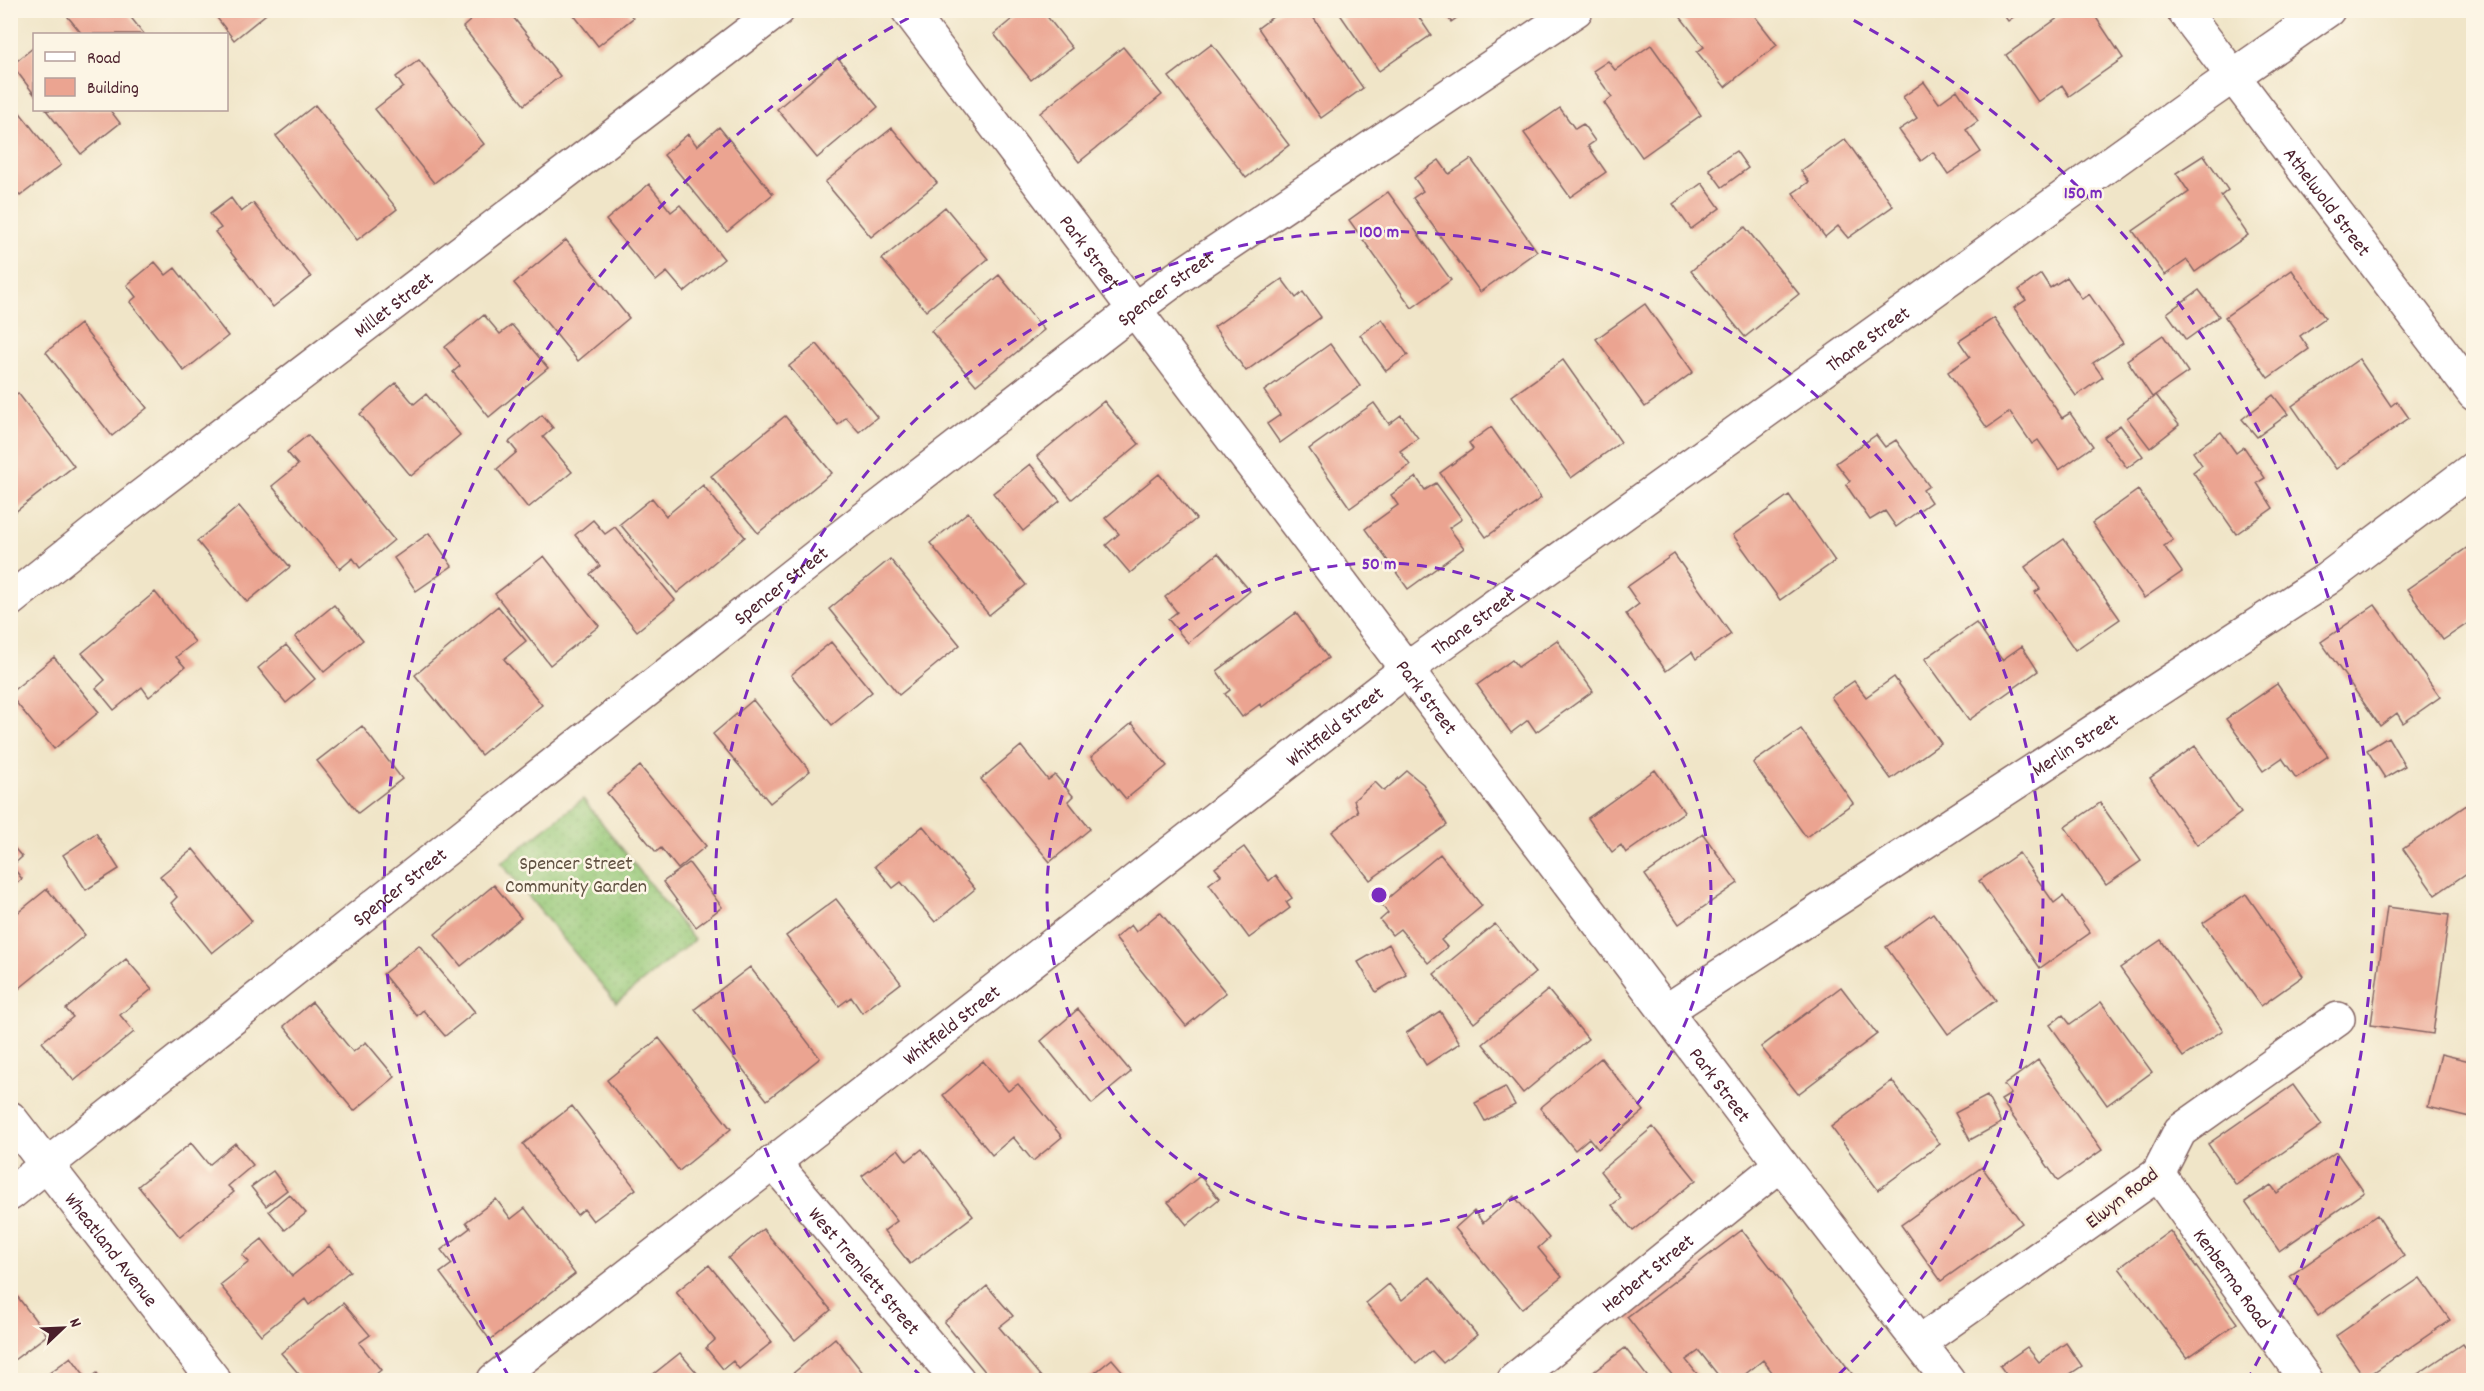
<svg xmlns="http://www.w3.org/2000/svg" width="2484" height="1391" font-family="Dekko,sans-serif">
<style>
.garden{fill:url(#garden-dots);stroke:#707452;stroke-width:1.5}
.building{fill:#eba491}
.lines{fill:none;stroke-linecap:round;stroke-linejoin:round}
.minor-casing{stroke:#846462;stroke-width:36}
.minor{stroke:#fff;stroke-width:33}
.ring{fill:none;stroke:#7b2cbf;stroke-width:3;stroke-dasharray:10 8}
.labels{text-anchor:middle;stroke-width:5;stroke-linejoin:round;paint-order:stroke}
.street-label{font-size:20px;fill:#4a1f2b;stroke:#fcf5e5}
.park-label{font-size:20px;fill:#615242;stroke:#fcf5e5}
.centre{fill:#7b2cbf;stroke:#fcf5e5;stroke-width:3}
.ring-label{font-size:18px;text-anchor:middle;font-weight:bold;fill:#7b2cbf;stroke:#fcf5e5;stroke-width:5;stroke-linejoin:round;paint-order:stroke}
</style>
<defs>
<pattern id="garden-dots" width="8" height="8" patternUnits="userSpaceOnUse" patternTransform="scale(1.5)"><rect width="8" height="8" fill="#97c979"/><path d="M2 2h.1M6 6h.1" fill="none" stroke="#84ac69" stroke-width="1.8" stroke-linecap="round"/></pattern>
</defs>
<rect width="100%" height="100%" fill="#fcf5e5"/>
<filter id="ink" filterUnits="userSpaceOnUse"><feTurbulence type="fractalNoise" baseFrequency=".0167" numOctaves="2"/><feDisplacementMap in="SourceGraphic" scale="12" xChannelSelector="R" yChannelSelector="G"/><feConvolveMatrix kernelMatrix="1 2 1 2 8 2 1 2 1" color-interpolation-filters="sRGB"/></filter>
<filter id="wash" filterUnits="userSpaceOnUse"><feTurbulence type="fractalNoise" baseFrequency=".008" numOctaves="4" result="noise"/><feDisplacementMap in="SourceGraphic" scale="24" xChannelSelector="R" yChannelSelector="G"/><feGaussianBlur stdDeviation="1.35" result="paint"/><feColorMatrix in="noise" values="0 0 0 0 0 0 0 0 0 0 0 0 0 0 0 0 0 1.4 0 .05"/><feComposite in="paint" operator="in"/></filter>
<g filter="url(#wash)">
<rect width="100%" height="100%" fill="#f0e5c8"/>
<path class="garden" d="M 583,799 L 694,940 L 616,1003 L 501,863 Z"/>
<g id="blocks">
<path class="building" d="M 75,10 L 125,10 L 144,34 L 82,34 L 68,17 Z
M 211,10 L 271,10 L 234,40 Z
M 464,10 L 521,10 L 513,17 L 560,76 L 524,105 L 463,27 L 471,20 Z
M 570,10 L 627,10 L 633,18 L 598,46 Z
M 1023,10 L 1042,10 L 1072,48 L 1031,80 L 994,34 Z
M 1282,10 L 1308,10 L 1363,88 L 1321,118 L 1258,28 Z
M 1337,10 L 1414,10 L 1431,35 L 1379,71 Z
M 1443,10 L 1468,10 L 1451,22 Z
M 1675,10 L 1750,10 L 1777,45 L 1725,87 L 1697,52 L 1704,47 Z
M 2000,10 L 2023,10 L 2008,21 Z
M 2069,10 L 2091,10 L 2123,58 L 2069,96 L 2062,85 L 2038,102 L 2006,55 Z
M 1212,44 L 1289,145 L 1246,178 L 1169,77 Z
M 1651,45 L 1701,115 L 1642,157 L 1604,103 L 1612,97 L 1593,71 L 1608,61 L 1615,70 Z
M 34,47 L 34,94 L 12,65 Z
M 1123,47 L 1162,95 L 1079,162 L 1040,113 Z
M 838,58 L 878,107 L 817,158 L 777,109 Z
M 419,60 L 484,144 L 434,183 L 375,109 L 403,87 L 396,77 Z
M 1924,82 L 1939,103 L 1957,90 L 1978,121 L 1966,130 L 1981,152 L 1948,174 L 1933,152 L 1921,161 L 1899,130 L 1917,118 L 1903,97 Z
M 10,100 L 61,165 L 20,196 L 10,184 Z
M 315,105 L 397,209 L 357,240 L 276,136 Z
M 1560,108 L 1575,129 L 1583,124 L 1595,141 L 1588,146 L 1606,172 L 1570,197 L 1524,133 Z
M 46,110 L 110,110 L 120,123 L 81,154 Z
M 719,127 L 773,194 L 727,232 L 664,155 L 688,134 L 697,146 Z
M 892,128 L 937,183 L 871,237 L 825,182 Z
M 1845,139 L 1893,206 L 1848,238 L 1838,226 L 1825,237 L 1793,193 L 1809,182 L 1801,171 Z
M 1736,151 L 1748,168 L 1722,187 L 1709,169 Z
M 2204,155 L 2228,190 L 2221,196 L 2248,235 L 2195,272 L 2187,260 L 2165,275 L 2133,231 L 2189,192 L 2176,173 Z
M 1471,159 L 1537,251 L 1480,292 L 1413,198 L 1423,191 L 1414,178 L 1439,160 L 1449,174 Z
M 1702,183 L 1720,208 L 1691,229 L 1673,204 Z
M 649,184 L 671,212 L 680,205 L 724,259 L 684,292 L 667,272 L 656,281 L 606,220 Z
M 1388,192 L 1451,280 L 1412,308 L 1349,220 Z
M 231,198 L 241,212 L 253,203 L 311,277 L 273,307 L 215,232 L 221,228 L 210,214 Z
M 945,207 L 988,259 L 926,311 L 882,259 Z
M 1745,227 L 1799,294 L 1745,337 L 1691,271 Z
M 566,240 L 629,318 L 578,361 L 514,283 Z
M 155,262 L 166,275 L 175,268 L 228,336 L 184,371 L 130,302 L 136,297 L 127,285 Z
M 2292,270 L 2325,318 L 2300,336 L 2309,349 L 2268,378 L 2225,317 Z
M 2041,274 L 2050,288 L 2067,277 L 2082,299 L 2089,294 L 2123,343 L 2093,363 L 2103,377 L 2076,396 L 2014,308 L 2026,300 L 2019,290 Z
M 999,275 L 1044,330 L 976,385 L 931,331 Z
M 1282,279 L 1296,298 L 1303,292 L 1321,317 L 1246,371 L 1214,327 Z
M 2199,290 L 2219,316 L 2186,340 L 2167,313 Z
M 1645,304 L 1693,372 L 1645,407 L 1596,339 Z
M 484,315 L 500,334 L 512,325 L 548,368 L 489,417 L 453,372 L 460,366 L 445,347 Z
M 1994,318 L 2062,418 L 2070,413 L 2093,446 L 2059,470 L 2038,440 L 2032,444 L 2010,412 L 1987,428 L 1948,372 L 1970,357 L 1959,341 Z
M 1382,319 L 1408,355 L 1386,371 L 1360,335 Z
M 80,324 L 147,408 L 112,436 L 46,352 Z
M 2163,335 L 2188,372 L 2152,397 L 2127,360 Z
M 817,344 L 877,417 L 859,432 L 846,417 L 838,425 L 789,366 Z
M 1330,344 L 1360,386 L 1280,443 L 1267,424 L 1280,415 L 1264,391 Z
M 2359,359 L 2391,406 L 2397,401 L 2409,418 L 2336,469 L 2292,406 Z
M 1563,360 L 1621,442 L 1571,478 L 1512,396 Z
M 396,383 L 414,404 L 426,394 L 460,435 L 411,476 L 360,414 Z
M 18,393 L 74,466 L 10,516 L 10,399 Z
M 2156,395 L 2179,425 L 2150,448 L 2127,418 Z
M 2273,395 L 2288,414 L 2257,437 L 2242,419 Z
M 1104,401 L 1139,444 L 1072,499 L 1037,456 Z
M 1374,403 L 1389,424 L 1401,415 L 1418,438 L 1400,451 L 1410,465 L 1350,508 L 1309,449 Z
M 542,415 L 553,428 L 543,437 L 572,472 L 528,508 L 497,469 L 517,452 L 509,442 Z
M 785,416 L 832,473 L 758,533 L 711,476 Z
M 2120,425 L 2143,456 L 2127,468 L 2104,437 Z
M 1491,427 L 1541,498 L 1486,537 L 1440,473 L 1473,449 L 1469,443 Z
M 2221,432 L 2236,453 L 2244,447 L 2265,478 L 2257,483 L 2273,508 L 2236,534 L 2193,472 L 2202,465 L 2193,452 Z
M 308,435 L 394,540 L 360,568 L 353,558 L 340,569 L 272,486 L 298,465 L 287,452 Z
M 1876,435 L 1885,447 L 1896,440 L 1929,486 L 1923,490 L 1931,502 L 1896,527 L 1885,511 L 1870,520 L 1846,485 L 1850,481 L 1836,463 Z
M 1030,464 L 1060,501 L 1023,531 L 993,493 Z
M 1159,474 L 1196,519 L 1130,573 L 1106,545 L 1119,534 L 1105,518 Z
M 1416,477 L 1425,490 L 1436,483 L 1462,519 L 1449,528 L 1464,548 L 1408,589 L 1365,529 L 1398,505 L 1391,495 Z
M 703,485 L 745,537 L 677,593 L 620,524 L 652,498 L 666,516 Z
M 2138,490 L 2173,540 L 2164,546 L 2182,572 L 2144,598 L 2092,523 Z
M 1789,495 L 1835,561 L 1780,600 L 1733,535 Z
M 239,506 L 290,567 L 247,602 L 197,541 Z
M 968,512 L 1026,585 L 989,615 L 930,543 Z
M 593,520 L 605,534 L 615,527 L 675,600 L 637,631 L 590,574 L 600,566 L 575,535 Z
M 429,533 L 452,566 L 416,591 L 394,558 Z
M 2064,539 L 2120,619 L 2075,650 L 2035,592 L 2040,589 L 2025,567 Z
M 2474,543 L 2474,619 L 2443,640 L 2407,589 Z
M 1218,553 L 1250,591 L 1188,643 L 1168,619 L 1177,612 L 1165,597 Z
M 1674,554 L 1731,634 L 1696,659 L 1692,652 L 1666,671 L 1626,614 L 1639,604 L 1627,587 Z
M 544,556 L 599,626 L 550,665 L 495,594 Z
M 890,559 L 960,645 L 899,695 L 829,609 Z
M 155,592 L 195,642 L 176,657 L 185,667 L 149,697 L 142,687 L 114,710 L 96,688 L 105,680 L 82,653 Z
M 334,605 L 363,640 L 324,672 L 295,637 Z
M 2375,605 L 2440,697 L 2403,723 L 2397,713 L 2380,726 L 2321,642 Z
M 498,606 L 526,641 L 504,659 L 542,705 L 481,755 L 415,675 Z
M 1296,613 L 1328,658 L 1262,707 L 1260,704 L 1242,717 L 1225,694 L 1230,690 L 1217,671 Z
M 1976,623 L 2002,660 L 2022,646 L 2038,671 L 1969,720 L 1925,659 Z
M 1557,640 L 1593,691 L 1536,732 L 1528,720 L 1511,733 L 1477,685 L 1512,660 L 1518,667 Z
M 831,642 L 872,692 L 832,725 L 791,675 Z
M 286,645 L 315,679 L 286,703 L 258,668 Z
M 54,657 L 99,712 L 54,749 L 10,695 L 10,693 Z
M 1894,677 L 1941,743 L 1891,779 L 1831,697 L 1854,681 L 1866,697 Z
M 2277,684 L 2328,756 L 2296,778 L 2282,758 L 2263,771 L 2226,719 Z
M 753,700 L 810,771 L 770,803 L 713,734 Z
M 1132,723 L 1167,766 L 1126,799 L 1091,757 Z
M 362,726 L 402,779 L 358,813 L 317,761 Z
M 1801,729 L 1853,803 L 1806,837 L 1753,763 Z
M 2388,737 L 2405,766 L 2385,778 L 2367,750 Z
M 1021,746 L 1048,780 L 1055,775 L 1073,796 L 1068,801 L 1090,829 L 1050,862 L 981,779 Z
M 2195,746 L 2241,813 L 2197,845 L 2150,778 Z
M 640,766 L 706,846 L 678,869 L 661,848 L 656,852 L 607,793 Z
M 1655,770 L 1684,812 L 1626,853 L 1621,845 L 1612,852 L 1588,818 Z
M 1407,771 L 1423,784 L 1447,825 L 1370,880 L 1332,832 L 1358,812 L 1354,800 L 1375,782 L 1384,791 Z
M 2474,800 L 2474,868 L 2435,895 L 2403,849 Z
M 2100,803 L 2141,861 L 2106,885 L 2065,827 Z
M 923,826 L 975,889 L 935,922 L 901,882 L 893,888 L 875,866 Z
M 96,833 L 119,869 L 86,890 L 63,855 Z
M 1703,834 L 1738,883 L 1679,924 L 1645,875 Z
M 10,843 L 22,857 L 12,866 L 22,879 L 10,889 Z
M 1244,847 L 1269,881 L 1276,875 L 1292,898 L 1286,902 L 1290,908 L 1249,938 L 1209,884 L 1221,875 L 1215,868 Z
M 193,849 L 252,921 L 212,953 L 171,903 L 177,897 L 160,876 Z
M 2019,853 L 2054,903 L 2063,896 L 2090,933 L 2040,968 L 1979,881 Z
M 1440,854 L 1482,906 L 1441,940 L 1447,947 L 1428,963 L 1400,929 L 1392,935 L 1380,920 L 1388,913 L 1381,904 Z
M 689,863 L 722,907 L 696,927 L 663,882 Z
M 494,885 L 521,918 L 461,966 L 435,934 Z
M 47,889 L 85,935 L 10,996 L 10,919 Z
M 2246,894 L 2303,976 L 2261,1006 L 2203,923 Z
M 836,899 L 901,983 L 862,1013 L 851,997 L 839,1006 L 786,936 Z
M 2387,907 L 2449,915 L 2433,1034 L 2371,1025 Z
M 1160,912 L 1226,993 L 1186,1026 L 1115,938 L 1131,925 L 1136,932 Z
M 1933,913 L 1996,1000 L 1948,1034 L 1886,947 Z
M 1495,924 L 1535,973 L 1474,1023 L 1434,974 Z
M 2161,940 L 2223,1030 L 2183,1057 L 2120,968 Z
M 1389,944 L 1406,974 L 1376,992 L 1358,962 Z
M 419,945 L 475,1012 L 445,1036 L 423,1010 L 417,1016 L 383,974 Z
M 126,959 L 152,989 L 120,1015 L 134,1032 L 74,1081 L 42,1042 L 73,1017 L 66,1009 Z
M 750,967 L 820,1058 L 767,1100 L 695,1009 Z
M 1841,987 L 1877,1034 L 1798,1094 L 1761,1047 Z
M 1548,990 L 1588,1039 L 1523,1093 L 1483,1044 Z
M 312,1002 L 353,1052 L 366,1042 L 395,1077 L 354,1111 L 284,1026 Z
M 2101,1002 L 2152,1072 L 2107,1105 L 2050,1025 L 2063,1015 L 2070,1024 Z
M 1078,1009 L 1131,1072 L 1092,1104 L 1041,1041 Z
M 1440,1011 L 1460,1043 L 1426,1065 L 1406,1033 Z
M 659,1038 L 731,1129 L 679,1171 L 607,1080 Z
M 2441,1054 L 2474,1062 L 2474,1118 L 2428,1107 Z
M 1601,1058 L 1644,1111 L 1598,1149 L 1589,1138 L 1575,1150 L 1540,1108 Z
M 2038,1060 L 2102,1150 L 2058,1181 L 2001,1100 L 2011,1094 L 2004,1085 Z
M 983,1061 L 1008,1091 L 1018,1084 L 1062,1137 L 1033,1161 L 1013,1137 L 992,1155 L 943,1095 Z
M 1892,1081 L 1940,1144 L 1878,1190 L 1831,1127 Z
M 2293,1085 L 2322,1125 L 2236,1185 L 2208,1144 Z
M 1505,1087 L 1515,1105 L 1485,1121 L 1475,1103 Z
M 1987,1096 L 2001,1123 L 1970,1140 L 1955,1113 Z
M 572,1106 L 636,1189 L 593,1221 L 584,1209 L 577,1215 L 523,1144 Z
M 1653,1127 L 1696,1180 L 1633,1231 L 1612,1205 L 1621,1198 L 1600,1171 Z
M 191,1143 L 209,1165 L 235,1143 L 253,1165 L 228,1186 L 234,1192 L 180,1237 L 138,1186 Z
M 898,1149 L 907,1161 L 922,1149 L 973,1216 L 910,1264 L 884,1231 L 897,1221 L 862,1176 Z
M 2336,1152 L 2364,1192 L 2279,1251 L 2245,1202 L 2271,1185 L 2277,1193 Z
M 1982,1167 L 2022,1223 L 1941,1281 L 1901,1225 Z
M 273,1171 L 287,1190 L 266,1206 L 251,1187 Z
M 1200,1176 L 1219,1199 L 1187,1225 L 1168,1202 Z
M 289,1194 L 306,1213 L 285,1230 L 269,1211 Z
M 1514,1196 L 1549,1238 L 1538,1248 L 1562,1277 L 1522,1309 L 1455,1228 L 1474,1211 L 1483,1223 Z
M 496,1199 L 511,1219 L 525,1208 L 575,1274 L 490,1340 L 440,1273 L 452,1264 L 441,1250 L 470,1228 L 466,1222 Z
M 2377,1215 L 2404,1256 L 2318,1316 L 2290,1276 Z
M 763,1229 L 831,1310 L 795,1340 L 728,1258 Z
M 1742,1230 L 1857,1380 L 1778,1380 L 1763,1360 L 1738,1380 L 1722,1380 L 1699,1351 L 1686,1360 L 1698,1375 L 1691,1380 L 1676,1380 L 1627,1317 Z
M 2170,1231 L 2237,1323 L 2187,1358 L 2119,1268 Z
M 262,1239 L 292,1276 L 329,1246 L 350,1271 L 309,1305 L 305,1299 L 261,1335 L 220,1285 L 249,1262 L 242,1255 Z
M 709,1265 L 772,1342 L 739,1369 L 733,1361 L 723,1369 L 706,1348 L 715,1340 L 676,1292 Z
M 1430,1277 L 1477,1335 L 1443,1363 L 1432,1351 L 1416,1364 L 1366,1303 L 1389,1284 L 1402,1300 Z
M 2420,1278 L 2450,1320 L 2365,1378 L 2336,1336 Z
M 987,1286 L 1013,1316 L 999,1327 L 1042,1378 L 1039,1380 L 992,1380 L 944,1322 Z
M 10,1287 L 47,1335 L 10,1363 Z
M 343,1303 L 370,1335 L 359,1343 L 381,1370 L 369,1380 L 304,1380 L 281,1353 Z
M 835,1338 L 864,1374 L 857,1380 L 796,1380 L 791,1375 Z
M 2066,1343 L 2082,1366 L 2061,1380 L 2010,1380 L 2000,1366 L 2027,1347 L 2039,1362 Z
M 2462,1344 L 2474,1361 L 2474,1380 L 2409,1380 Z
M 1625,1348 L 1650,1380 L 1583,1380 Z
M 680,1353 L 703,1380 L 646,1380 Z
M 71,1357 L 88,1380 L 97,1373 L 102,1380 L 40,1380 Z
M 1112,1359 L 1130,1380 L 1086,1380 Z"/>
</g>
</g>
<g filter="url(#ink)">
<use href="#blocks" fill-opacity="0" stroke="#846462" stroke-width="1.5"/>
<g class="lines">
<defs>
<g id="minor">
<path id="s1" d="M 908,10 L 1781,1164 L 1948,1380"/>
<path id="s2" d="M 2183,10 L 2474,394"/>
<path id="s3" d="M 10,600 L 114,517 L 778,10"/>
<path id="s4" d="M 1666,1011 L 2327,579 L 2474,468"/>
<path id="s5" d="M 10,1118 L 214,1380"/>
<path id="s6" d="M 773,1162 L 958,1380"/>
<path id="s7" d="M 2158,1174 L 2306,1380"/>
<path id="s8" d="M 10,1194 L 851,529 L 1134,310 L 1177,278 L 1576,10"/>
<path d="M 1920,1342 L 2158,1174 L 2180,1131 L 2338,1019"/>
<path id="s9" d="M 494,1380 L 1407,669 L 2203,97 L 2328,10"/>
<path id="s10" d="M 1514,1380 L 1781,1164"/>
</g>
</defs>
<use href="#minor" class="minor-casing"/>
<use href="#minor" class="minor"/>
</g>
</g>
<g class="ring">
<circle cx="1379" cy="895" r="332"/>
<path d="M922 1377A664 664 0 1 1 1836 1377"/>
<path d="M509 1377A995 995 0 0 1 920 12M1838 12A995 995 0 0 1 2249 1377"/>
</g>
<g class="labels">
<g class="street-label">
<text dy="7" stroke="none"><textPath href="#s2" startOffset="240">Athelwold Street</textPath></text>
<text dy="7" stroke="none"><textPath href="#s1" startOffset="303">Park Street</textPath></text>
<text dy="7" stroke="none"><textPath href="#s8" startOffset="1468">Spencer Street</textPath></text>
<text dy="7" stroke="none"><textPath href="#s3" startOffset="484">Millet Street</textPath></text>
<text dy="7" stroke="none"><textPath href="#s9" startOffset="1724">Thane Street</textPath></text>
<text dy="7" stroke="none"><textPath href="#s8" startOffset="982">Spencer Street</textPath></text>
<text dy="7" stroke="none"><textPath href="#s9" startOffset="1238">Thane Street</textPath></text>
<text dy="7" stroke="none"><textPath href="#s1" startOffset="861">Park Street</textPath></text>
<text dy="7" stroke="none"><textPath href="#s9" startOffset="1065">Whitfield Street</textPath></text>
<text dy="7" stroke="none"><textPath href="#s4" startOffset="488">Merlin Street</textPath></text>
<text dy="7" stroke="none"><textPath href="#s8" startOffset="496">Spencer Street</textPath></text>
<text dy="7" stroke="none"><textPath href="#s9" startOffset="579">Whitfield Street</textPath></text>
<text dy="7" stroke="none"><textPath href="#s1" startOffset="1347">Park Street</textPath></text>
<text transform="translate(2121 1197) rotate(-38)" y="7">Elwyn Road</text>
<text dy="7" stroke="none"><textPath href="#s5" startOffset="166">Wheatland Avenue</textPath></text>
<text dy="7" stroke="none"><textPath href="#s6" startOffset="142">West Tremlett Street</textPath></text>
<text dy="7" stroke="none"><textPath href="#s10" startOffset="171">Herbert Street</textPath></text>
<text dy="7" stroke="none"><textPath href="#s7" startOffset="128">Kenberma Road</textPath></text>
</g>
<g class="park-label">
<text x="576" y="869">Spencer Street<tspan x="576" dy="23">Community Garden</tspan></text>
</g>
</g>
<circle cx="1379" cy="895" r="9" class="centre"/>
<g class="ring-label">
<text x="2083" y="198">150 m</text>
<text x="1379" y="237">100 m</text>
<text x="1379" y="569">50 m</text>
</g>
<rect width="2484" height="1391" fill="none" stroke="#fcf5e5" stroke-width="36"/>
<rect x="33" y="33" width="195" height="78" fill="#fcf5e5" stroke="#b59f9b" stroke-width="1.5"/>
<rect x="45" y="52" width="30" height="9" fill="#ffffff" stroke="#b59f9b" stroke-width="1.5"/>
<text x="87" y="63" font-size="18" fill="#4a1f2b">Road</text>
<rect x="45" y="78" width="30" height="18" fill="#eba491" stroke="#b59f9b" stroke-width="1.5"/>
<text x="87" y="93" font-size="18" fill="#4a1f2b">Building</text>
<g transform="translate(63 1328) rotate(67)" stroke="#fcf5e5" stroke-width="4.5" paint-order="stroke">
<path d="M0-4.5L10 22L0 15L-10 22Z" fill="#4a1f2b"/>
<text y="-9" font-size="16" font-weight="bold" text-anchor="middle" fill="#4a1f2b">N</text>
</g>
</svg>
